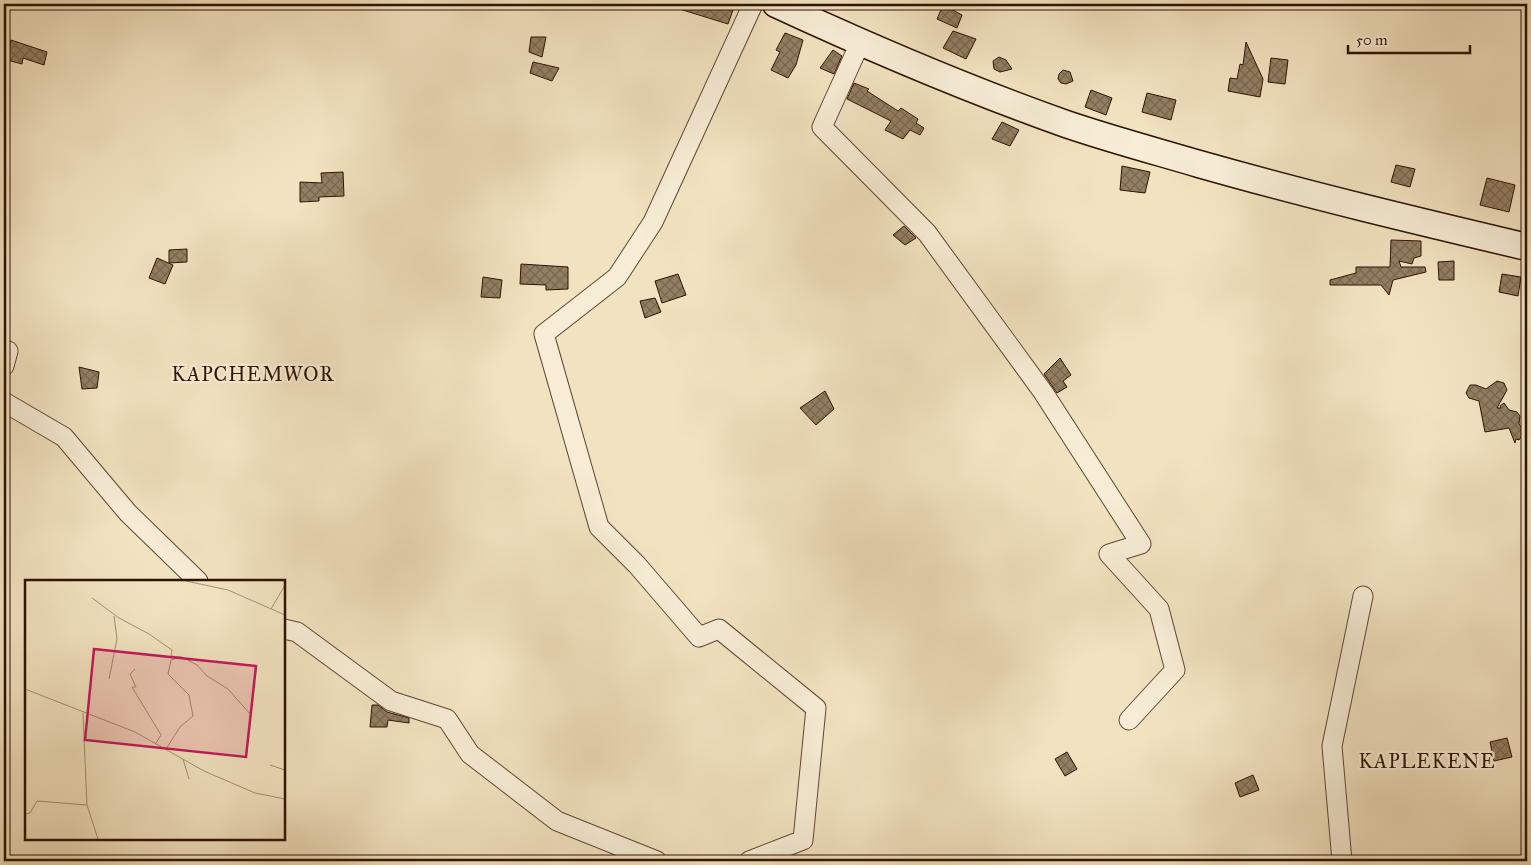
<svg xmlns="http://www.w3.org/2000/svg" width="1531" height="865" font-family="'IM FELL Great Primer',serif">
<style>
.building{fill:url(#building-cross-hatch);stroke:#2d1300}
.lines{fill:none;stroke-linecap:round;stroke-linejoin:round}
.street-casing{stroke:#5e4730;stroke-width:21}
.secondary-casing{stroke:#2d1300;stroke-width:29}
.street{stroke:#f7edd6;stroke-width:19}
.secondary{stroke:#f7edd6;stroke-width:26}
.labels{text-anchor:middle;stroke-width:4.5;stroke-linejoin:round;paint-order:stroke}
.quarter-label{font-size:20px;letter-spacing:1px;fill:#2d1300;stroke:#f7edd6}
.inset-road{fill:none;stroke:#a39073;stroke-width:1}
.view{fill:#c2185b;fill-opacity:0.15;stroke:#c2185b;stroke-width:2.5}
.inset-edge{fill:none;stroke:#2d1300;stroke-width:2.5}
</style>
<defs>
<pattern id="building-cross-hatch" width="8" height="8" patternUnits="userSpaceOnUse" patternTransform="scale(1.25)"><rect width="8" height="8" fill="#937f64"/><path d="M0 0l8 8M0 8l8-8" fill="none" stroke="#786750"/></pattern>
</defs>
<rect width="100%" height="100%" fill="#f2e3c0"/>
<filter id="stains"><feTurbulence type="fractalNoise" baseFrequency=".004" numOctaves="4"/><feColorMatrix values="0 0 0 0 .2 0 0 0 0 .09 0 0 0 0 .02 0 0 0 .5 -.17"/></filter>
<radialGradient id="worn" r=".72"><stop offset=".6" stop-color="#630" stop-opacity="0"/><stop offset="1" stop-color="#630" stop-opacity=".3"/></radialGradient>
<path class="building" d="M 674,4 L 718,4 L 733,10 L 728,24 L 673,7 Z
M 943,5 L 962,15 L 957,28 L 937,19 Z
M 953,31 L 976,39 L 966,59 L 943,48 Z
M 785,33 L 803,40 L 796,65 L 788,78 L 771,70 L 780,52 L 776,50 Z
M 531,37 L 546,37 L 542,57 L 529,52 Z
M 11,40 L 47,52 L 44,65 L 23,58 L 22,64 L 7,60 Z
M 1246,42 L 1263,79 L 1260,97 L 1228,91 L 1230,78 L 1237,79 L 1240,64 L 1243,65 Z
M 833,50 L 842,56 L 834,74 L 820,68 Z
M 999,57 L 1006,60 L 1012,69 L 1000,72 L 994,69 L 993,61 Z
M 1271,58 L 1288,60 L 1285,84 L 1268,82 Z
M 533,62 L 559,68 L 552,81 L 530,73 Z
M 1063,70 L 1070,72 L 1073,81 L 1066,84 L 1061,83 L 1058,79 L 1059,74 Z
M 854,83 L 869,89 L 867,91 L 898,111 L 901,108 L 918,119 L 916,123 L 924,128 L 920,135 L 910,130 L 903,139 L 885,130 L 891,121 L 847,99 Z
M 1091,90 L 1112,98 L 1106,115 L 1085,107 Z
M 1147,93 L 1176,100 L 1171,120 L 1142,112 Z
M 1002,122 L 1019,130 L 1010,146 L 992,139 Z
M 1396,165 L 1415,169 L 1410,187 L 1391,182 Z
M 1122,166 L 1150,172 L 1145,193 L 1120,190 Z
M 343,172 L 344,196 L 319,197 L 319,201 L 300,202 L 300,182 L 322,183 L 321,173 Z
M 1487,178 L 1515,185 L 1509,212 L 1480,205 Z
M 904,226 L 916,238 L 905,245 L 893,235 Z
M 1391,240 L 1421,241 L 1421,256 L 1414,258 L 1412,264 L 1399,261 L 1401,267 L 1425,267 L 1426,272 L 1393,280 L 1389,295 L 1381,285 L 1330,285 L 1330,280 L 1356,273 L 1356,267 L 1390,267 Z
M 187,249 L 187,262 L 169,263 L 169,250 Z
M 157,258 L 173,265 L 165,284 L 149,278 Z
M 1454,261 L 1454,280 L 1439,280 L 1438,262 Z
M 521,264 L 568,267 L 568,289 L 546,290 L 546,285 L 520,284 Z
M 678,274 L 686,295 L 662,303 L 655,281 Z
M 1502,274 L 1521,277 L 1518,296 L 1499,292 Z
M 483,277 L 502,280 L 500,298 L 481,297 Z
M 655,298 L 661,312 L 645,318 L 640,301 Z
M 1060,358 L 1071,375 L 1063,381 L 1067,387 L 1057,393 L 1044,374 Z
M 79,367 L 99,372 L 97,388 L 82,389 Z
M 1497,381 L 1504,383 L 1507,390 L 1497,408 L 1501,408 L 1500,406 L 1504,403 L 1509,410 L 1517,412 L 1520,416 L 1519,424 L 1524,431 L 1523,434 L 1519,440 L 1516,439 L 1515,443 L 1509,428 L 1485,432 L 1479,401 L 1469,398 L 1466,393 L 1470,385 L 1476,385 L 1486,389 Z
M 825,391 L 834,409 L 816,425 L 800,408 Z
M 372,705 L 378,705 L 387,712 L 409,718 L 409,723 L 388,720 L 387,727 L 370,727 Z
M 1507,738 L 1512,757 L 1494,761 L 1490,742 Z
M 1067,752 L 1077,769 L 1065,776 L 1055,759 Z
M 1253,775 L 1259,790 L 1240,797 L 1235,783 Z"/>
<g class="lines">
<defs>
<path id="street" d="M 860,43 L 822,127 L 927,233 L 1043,392 L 1141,544 L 1109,554 L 1159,609 L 1175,670 L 1129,720
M 4,366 L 8,351
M 4,402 L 64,437 L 128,513 L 198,581
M 284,629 L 297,632 L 391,701 L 447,719 L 470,754 L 557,821 L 657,861
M 749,861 L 803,840 L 816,708 L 719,629 L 699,637 L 637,565 L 599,527 L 544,334 L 617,277 L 653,222 L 753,4
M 1342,861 L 1332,746 L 1363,596"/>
<path id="secondary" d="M 776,4 C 871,48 967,89 1066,124 C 1110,139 1155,151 1199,164 C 1308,195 1417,221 1527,247"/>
</defs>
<use href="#street" class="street-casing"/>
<use href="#secondary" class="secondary-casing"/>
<use href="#street" class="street"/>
<use href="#secondary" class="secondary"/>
</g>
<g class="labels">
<g class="quarter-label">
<text x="253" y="381">KAPCHEMWOR</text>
<text x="1427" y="768">KAPLEKENE</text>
</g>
</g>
<g transform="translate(25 580)">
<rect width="260" height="260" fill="#f2e3c0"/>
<path class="inset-road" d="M 161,1 L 203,10 L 260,35M 67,18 L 94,38 L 124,54 L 147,70 L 146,76 L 157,77 L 172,85 L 182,96 L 203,109 L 226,135 L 225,140M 246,29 L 260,5M 110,89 L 105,94 L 111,107 L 107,107 L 136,155 L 131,163M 84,99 L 92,59 L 89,36M 0,109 L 110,152 L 179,191 L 230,213 L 260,219M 58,133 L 62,225 L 73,259M 141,169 L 155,147 L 168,136 L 164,115 L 143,94 L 146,80 L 152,78M 158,179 L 164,199M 245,185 L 260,190M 0,234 L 5,233 L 12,221 L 62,225"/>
<path class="view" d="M 69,69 L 231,86 L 221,177 L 60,160 Z"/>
<rect width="260" height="260" class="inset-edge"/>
</g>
<rect width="1531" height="865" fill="none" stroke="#f2e3c0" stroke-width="20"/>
<rect x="5" y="5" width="1521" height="855" fill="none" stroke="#2d1300" stroke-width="2.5"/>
<rect x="10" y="10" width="1511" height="845" fill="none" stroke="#2d1300"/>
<path d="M1348 45v8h122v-8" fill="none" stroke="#2d1300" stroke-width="2.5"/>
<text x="1356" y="45" font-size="15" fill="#2d1300" stroke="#f7edd6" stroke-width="4" paint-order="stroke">50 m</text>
<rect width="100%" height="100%" filter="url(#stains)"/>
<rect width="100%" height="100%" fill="url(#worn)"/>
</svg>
